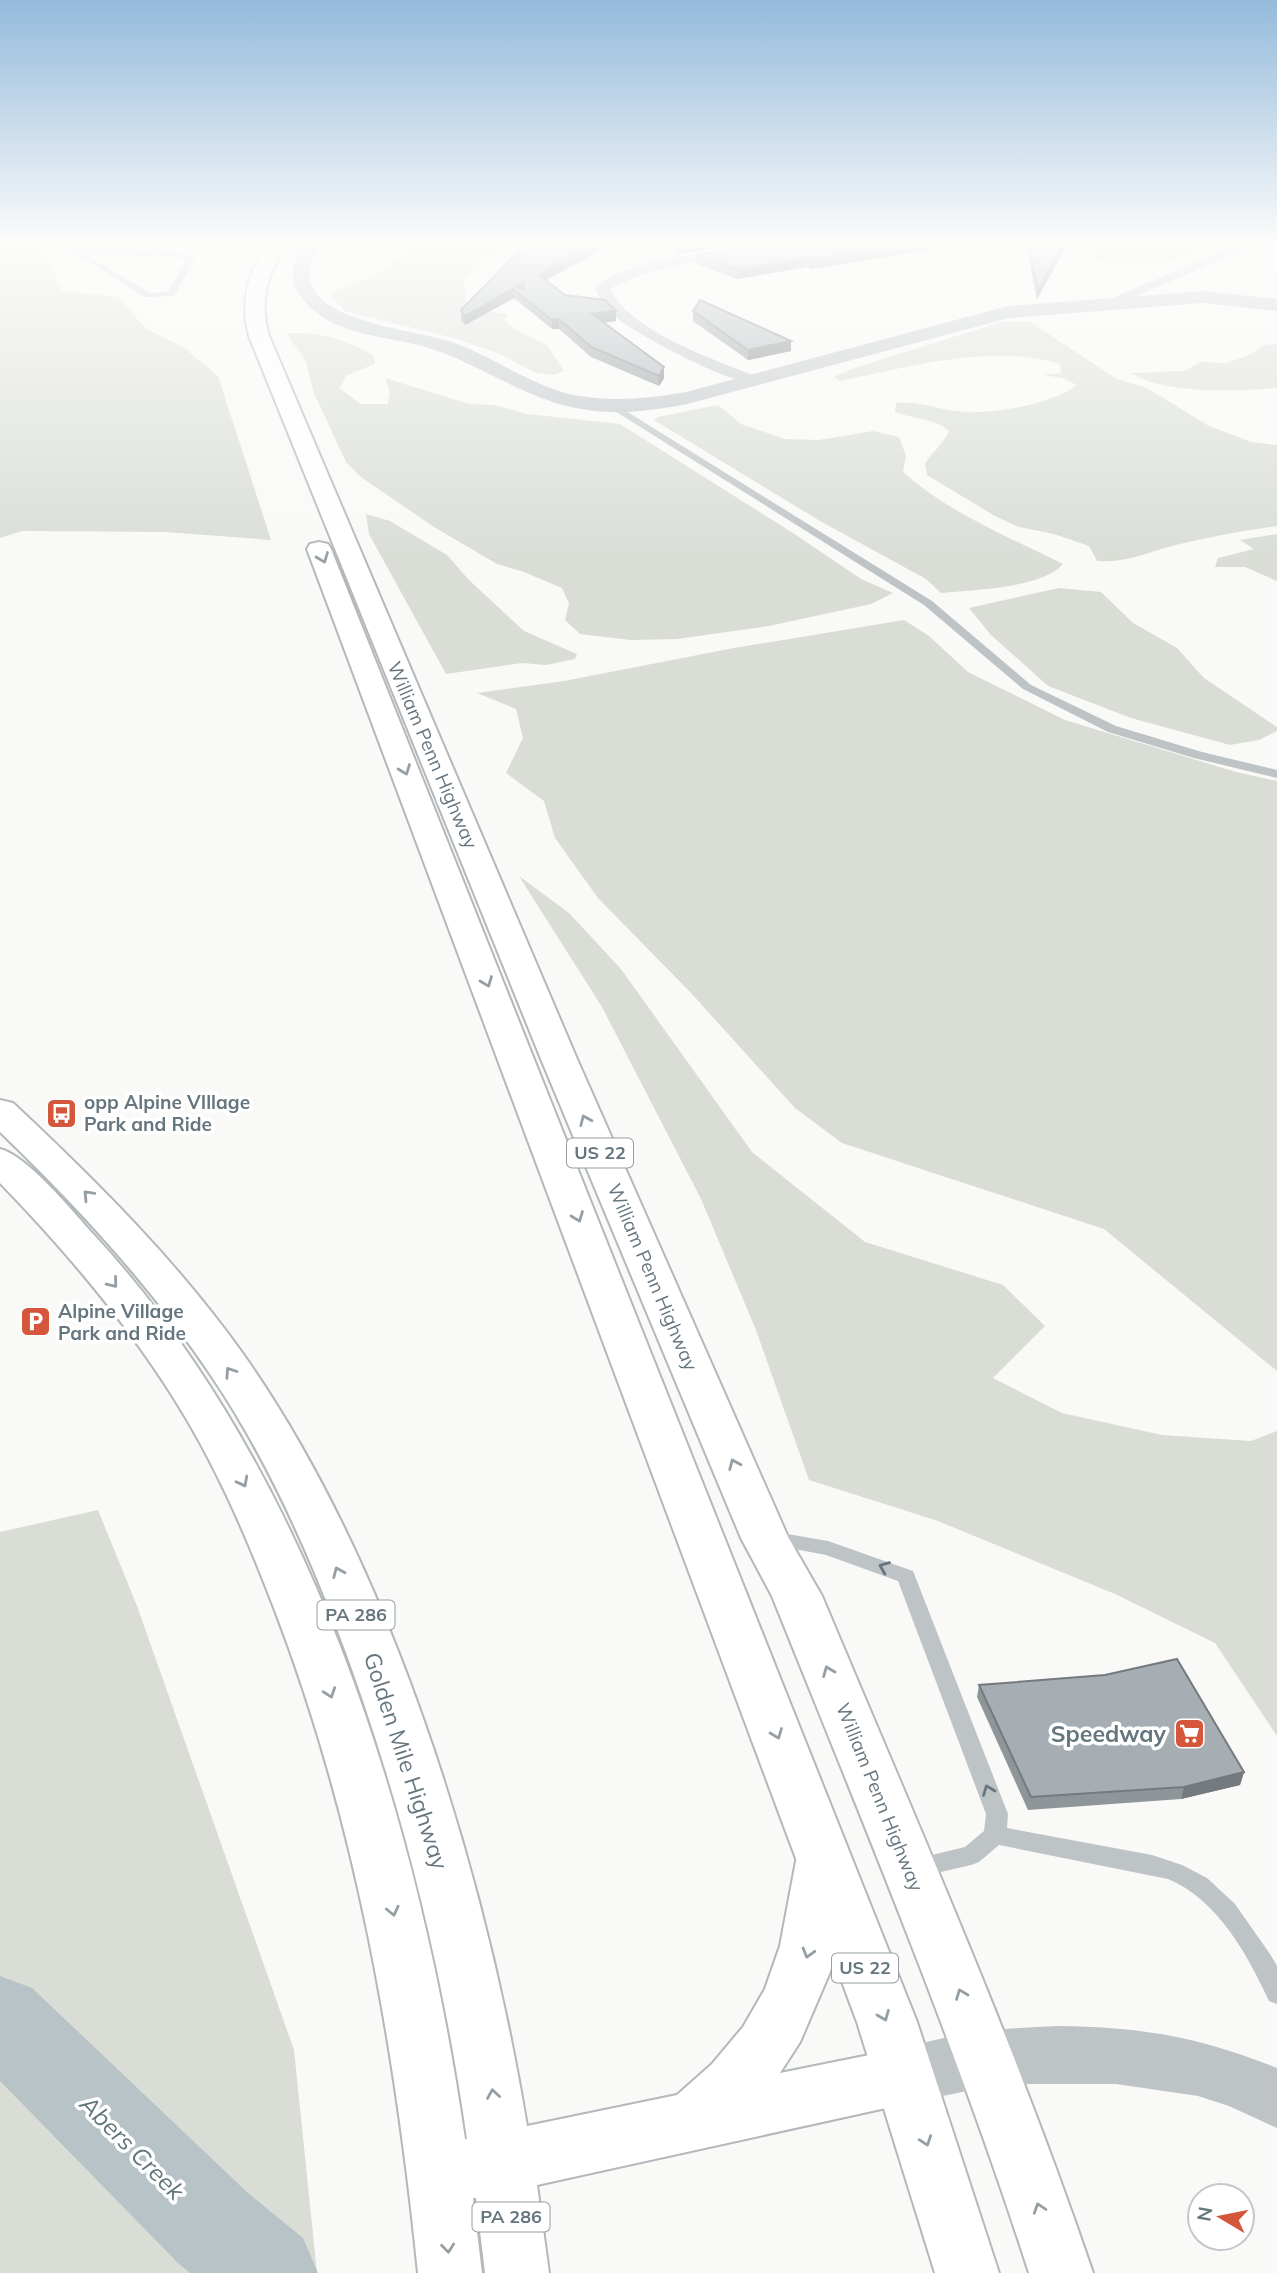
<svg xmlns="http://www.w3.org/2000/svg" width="1277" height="2273" font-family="Mulish,sans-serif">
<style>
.green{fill:#d9ddd6}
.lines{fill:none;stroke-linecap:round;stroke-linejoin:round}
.river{fill:#b7c3c7;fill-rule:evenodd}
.primary-casing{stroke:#b2b8bb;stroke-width:4}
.trunk-casing{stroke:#b4b8bb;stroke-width:4}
.service{fill:#bec3c6;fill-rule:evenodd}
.minor{fill:#bec3c6;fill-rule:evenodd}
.tertiary{fill:#bec3c6;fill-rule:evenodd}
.primary{fill:#fff;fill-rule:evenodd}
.trunk{fill:#fff;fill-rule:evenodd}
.wall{fill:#8f969a}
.shaded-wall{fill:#747a7d}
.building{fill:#a6aeb3;stroke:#747a7d;stroke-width:2;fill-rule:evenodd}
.oneway{stroke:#949fa5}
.oneway2{stroke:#66767f}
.labels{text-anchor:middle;stroke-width:7;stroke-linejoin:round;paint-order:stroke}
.shield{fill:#fff;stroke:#949fa5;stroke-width:2}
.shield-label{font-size:18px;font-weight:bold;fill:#66767f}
.street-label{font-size:19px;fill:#66767f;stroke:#fff}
.poi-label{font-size:19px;font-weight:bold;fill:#66767f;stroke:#fff;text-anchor:start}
.near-poi-label{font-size:23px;font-weight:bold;fill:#66767f;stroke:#fff;text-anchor:end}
.near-street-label{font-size:23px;fill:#66767f;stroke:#fff}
.near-water-label{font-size:24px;font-style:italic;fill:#617479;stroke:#fff}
</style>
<rect width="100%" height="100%" fill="#f9f9f7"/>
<path class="green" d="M 0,245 C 8,245 21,243 29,245 C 45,251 56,276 62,291 L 118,297 L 145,328 L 183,347 L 218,376 L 271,540 L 165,532 L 22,531 L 0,538 Z
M 418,245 L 521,245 L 483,259 L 464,278 L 466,301 L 479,310 L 509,314 L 504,320 L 521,333 L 547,345 L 564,371 L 553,375 L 536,373 L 498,353 L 454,338 L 344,311 L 330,294 L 377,274 Z
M 1110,245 L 1224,245 C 1180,257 1133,277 1089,256 Z
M 1029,321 L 1117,379 L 1147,388 L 1209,426 L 1251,442 L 1277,445 L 1277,526 C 1240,531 1201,538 1165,548 C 1141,555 1122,563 1097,561 L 1089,546 L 1054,534 L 1019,527 L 995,516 L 927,475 L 925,464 C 932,452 945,442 949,431 C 935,418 913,419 895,412 L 896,403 C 921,401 942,411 966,412 C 996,414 1054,403 1077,385 L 1063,378 L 1043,375 L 1061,373 L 1060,364 C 990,343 910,367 840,381 L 834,377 L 854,368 L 1001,322 Z
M 288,333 C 321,332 346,339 374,356 L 375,364 L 347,375 L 339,388 L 361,404 L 388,404 L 390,392 L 385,378 L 469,404 L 494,405 L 527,414 L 620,424 L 793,533 L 861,579 L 893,593 L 871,604 L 769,626 L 677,639 L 631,640 L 580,634 L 565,620 L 569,604 L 562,588 L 524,572 L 497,564 L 434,527 L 361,477 L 346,462 L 314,393 L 305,359 L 290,339 Z
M 1277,344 L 1277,388 C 1236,391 1166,395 1131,373 L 1184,371 L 1201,362 L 1226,363 L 1247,356 L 1265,345 Z
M 718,405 L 741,424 L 785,439 L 819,440 L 873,431 L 899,437 L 906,456 L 903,472 C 949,513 1009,537 1063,564 C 1043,588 973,590 941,593 L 926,579 L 820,521 L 654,420 L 658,417 Z
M 366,514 L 390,521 L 447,555 L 469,580 L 524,631 L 577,654 L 575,659 L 546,665 L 522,663 L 446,674 L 369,534 Z
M 1277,534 L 1277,581 L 1245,567 L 1215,567 L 1218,558 L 1254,549 L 1240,540 Z
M 1059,588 L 1101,592 L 1133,623 L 1177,648 L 1204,678 L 1277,727 L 1277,731 L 1259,740 L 1230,745 L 1131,718 L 1048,686 L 991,635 L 969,608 Z
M 904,620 L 929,636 L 968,672 L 1065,720 L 1236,772 L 1277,781 L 1277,1371 L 1104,1229 L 842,1143 L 795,1108 L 691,993 L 598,898 L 555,838 L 544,801 L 506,773 L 523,738 L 516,709 L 477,693 L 564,681 L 734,648 Z
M 519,876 L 569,913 L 621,969 L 752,1152 L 865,1242 L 1003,1285 L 1045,1326 L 993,1378 L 1062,1413 L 1162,1435 L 1251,1441 L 1277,1431 L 1277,1736 L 1215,1643 L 1115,1594 L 938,1521 L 809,1480 L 756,1330 L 701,1199 L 602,1007 Z
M 98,1510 L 137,1606 L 294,2050 L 317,2273 L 0,2273 L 0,1532 Z"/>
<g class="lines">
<path class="river" d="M 0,1976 L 32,1988 L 248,2193 L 303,2238 L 318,2273 L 190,2273 L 178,2263 L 0,2081 Z"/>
<defs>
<path id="primary" d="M 0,1100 L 13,1103 C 96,1181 177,1261 243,1354 C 392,1565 485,1873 527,2126 L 677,2095 L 712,2064 L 743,2027 L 765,1989 L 780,1946 L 796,1861 L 804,1844 L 824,1837 L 844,1844 L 852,1861 L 843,1919 L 830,1972 L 800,2042 L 780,2073 L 904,2048 L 925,2056 L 934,2076 L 925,2096 L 904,2104 L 537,2185 L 549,2273 L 485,2273 L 476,2198 L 473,2198 L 482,2273 L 418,2273 C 395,2046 356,1821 274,1608 C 246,1535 215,1463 173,1397 C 124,1319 64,1249 0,1183 L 0,1149 C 28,1156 73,1212 94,1235 C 314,1474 419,1823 465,2139 L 467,2139 C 442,1964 399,1791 336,1626 C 303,1540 264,1454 212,1377 C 152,1287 78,1207 0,1132 Z"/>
<path id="trunk" d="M 268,245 L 287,245 C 266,275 259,301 269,336 L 577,1059 L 788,1537 L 822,1596 C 916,1820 1015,2043 1093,2273 L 1029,2273 C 955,2043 862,1820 772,1596 L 741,1538 L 541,1059 L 249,336 C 240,302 247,273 268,245 Z
M 319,542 L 328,544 L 331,549 L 917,2022 L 999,2273 L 935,2273 L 857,2022 L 307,549 L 310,544 Z"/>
</defs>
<use href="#primary" class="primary-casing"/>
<use href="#trunk" class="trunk-casing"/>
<path class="service" d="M 154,245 L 160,245 L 158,251 L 196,256 L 174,296 L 145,297 L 70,250 L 75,248 L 151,251 ZM 83,253 L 187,258 L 168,292 L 150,293 Z
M 234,245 L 245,245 L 254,250 L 250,252 Z
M 613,403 L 932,601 L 1031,685 L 1116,726 L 1202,752 L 1277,770 L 1277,778 L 1194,758 L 1108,732 L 1023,689 L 924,605 L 610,408 L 610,404 Z
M 770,1531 L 828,1541 L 913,1571 L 1008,1814 L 1007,1828 L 1152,1855 L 1182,1865 L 1207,1878 L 1235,1904 L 1270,1954 L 1277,1966 L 1277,2004 L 1269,2001 C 1247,1954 1218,1900 1168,1879 L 999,1845 L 979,1862 L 971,1865 L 915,1878 L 907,1875 L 904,1868 L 907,1861 L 965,1847 L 984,1831 L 986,1814 L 898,1581 L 826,1555 L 763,1543 L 760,1538 L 763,1533 Z"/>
<path class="minor" d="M 756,245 L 795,245 L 788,249 C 729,258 663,260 610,289 C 631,332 714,359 757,377 L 759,380 L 757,383 C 737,388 636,334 618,319 C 607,310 601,300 595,288 C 620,260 718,251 756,245 Z
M 1236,245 L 1256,245 L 1115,305 L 1110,306 L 1103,302 Z"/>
<path class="tertiary" d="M 303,245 L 321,245 C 269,320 413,328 452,342 C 495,357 534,388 579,396 C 615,402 651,398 686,392 L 1008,306 L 1202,291 L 1277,299 L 1277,311 L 1202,303 L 1009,318 L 687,404 C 650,411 613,416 576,408 C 526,398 485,368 438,351 C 390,333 332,341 299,294 C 288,278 292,261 303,245 Z
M 1058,2026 C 1139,2027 1196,2036 1272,2066 L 1277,2068 L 1277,2128 L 1229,2106 L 1198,2096 L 1116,2084 L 1001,2084 L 904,2104 L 883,2096 L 874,2076 L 883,2056 C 939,2034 998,2028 1058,2026 Z"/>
<use href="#primary" class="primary"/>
<use href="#trunk" class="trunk"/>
</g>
<path class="wall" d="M 1026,245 L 1067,245 L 1037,299 Z
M 930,250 L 811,269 L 806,267 L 737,279 L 696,264 L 696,255 Z
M 599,251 L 546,280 L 565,295 L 616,311 L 616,321 L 603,323 L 664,378 L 659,386 L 591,357 L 559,329 L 552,329 L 514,298 L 465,325 L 461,320 L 461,310 Z
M 693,311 L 791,341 L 791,351 L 748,360 L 693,321 Z
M 979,1685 L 1244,1772 L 1240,1785 L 1181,1799 L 1028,1810 L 977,1697 Z"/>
<path class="shaded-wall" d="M 592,245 L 599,245 L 599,251 L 539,284 L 539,275 Z
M 677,245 L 736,245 L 675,255 L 676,246 Z
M 904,245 L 931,245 L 930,250 L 811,269 L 811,260 Z
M 1063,245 L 1067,245 L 1037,299 L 1038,290 Z
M 807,258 L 806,267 L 737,279 L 737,270 Z
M 513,289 L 514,298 L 465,325 L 465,316 Z
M 616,311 L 616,321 L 592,324 L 592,314 Z
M 559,319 L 559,329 L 552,329 L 552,320 Z
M 791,341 L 791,351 L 748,360 L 748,350 Z
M 664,367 L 664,378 L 659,386 L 659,376 Z
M 1244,1772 L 1240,1785 L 1181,1799 L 1184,1787 Z"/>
<path class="building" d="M 548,245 L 592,245 L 539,275 L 565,295 L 605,300 L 616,311 L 592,314 L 664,367 L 659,376 L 591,347 L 559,319 L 552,320 L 513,289 L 465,316 L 461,310 L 516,254 ZM 525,282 L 522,286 L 524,289 L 516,287 Z
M 767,245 L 904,245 L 811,260 L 807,258 L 737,270 L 696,255 Z
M 1028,245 L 1063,245 L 1038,290 Z
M 700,300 L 791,341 L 748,350 L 693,311 Z
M 1177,1659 L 1244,1772 L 1184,1787 L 1031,1797 L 979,1685 L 1105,1675 Z"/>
<defs><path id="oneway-chevron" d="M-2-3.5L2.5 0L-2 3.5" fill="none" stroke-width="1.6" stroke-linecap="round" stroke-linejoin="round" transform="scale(1.75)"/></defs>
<g class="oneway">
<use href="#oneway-chevron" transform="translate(323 558) rotate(69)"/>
<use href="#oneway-chevron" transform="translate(405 770) rotate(69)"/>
<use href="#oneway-chevron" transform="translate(487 982) rotate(69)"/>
<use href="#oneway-chevron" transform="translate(585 1120) rotate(-114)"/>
<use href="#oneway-chevron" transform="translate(88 1195) rotate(-134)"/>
<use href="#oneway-chevron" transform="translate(578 1217) rotate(69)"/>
<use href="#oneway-chevron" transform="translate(113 1283) rotate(51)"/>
<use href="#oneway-chevron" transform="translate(230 1372) rotate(-124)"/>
<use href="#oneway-chevron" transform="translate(734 1464) rotate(-113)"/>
<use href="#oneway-chevron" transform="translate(243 1482) rotate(62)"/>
<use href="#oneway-chevron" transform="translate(338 1572) rotate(-113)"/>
<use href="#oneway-chevron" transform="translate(828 1671) rotate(-112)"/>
<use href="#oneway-chevron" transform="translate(330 1693) rotate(71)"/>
<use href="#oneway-chevron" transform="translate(777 1734) rotate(69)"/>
<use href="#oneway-chevron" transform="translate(393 1911) rotate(77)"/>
<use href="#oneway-chevron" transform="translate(808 1953) rotate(106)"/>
<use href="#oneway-chevron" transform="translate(961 1994) rotate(-111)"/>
<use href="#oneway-chevron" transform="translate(884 2016) rotate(68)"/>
<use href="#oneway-chevron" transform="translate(493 2094) rotate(-99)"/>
<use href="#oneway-chevron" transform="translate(926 2141) rotate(71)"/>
<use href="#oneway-chevron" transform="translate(1039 2208) rotate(-108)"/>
<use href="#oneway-chevron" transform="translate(448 2248) rotate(84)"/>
</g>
<g class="oneway2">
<use href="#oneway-chevron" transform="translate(884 1567) rotate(-158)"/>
<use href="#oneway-chevron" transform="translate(988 1790) rotate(-111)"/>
</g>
<linearGradient id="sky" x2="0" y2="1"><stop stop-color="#94badb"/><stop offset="0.43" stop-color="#fcfcfb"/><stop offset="1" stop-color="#fcfcfb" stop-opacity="0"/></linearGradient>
<rect width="1277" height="564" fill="url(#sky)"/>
<defs>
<symbol id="bus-square" viewBox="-11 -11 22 22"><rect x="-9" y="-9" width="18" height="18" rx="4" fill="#d5573b" stroke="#fff"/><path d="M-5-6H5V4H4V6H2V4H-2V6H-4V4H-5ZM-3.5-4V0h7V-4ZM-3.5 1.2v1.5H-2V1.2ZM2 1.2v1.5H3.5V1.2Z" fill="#fff"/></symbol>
<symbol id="parking-square" viewBox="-11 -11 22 22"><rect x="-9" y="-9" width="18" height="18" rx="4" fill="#d5573b" stroke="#fff"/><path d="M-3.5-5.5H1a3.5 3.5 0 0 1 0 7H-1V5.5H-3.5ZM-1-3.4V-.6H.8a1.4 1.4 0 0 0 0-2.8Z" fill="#fff"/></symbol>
<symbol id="supermarket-square" viewBox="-11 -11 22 22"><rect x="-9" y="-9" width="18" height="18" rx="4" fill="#d5573b" stroke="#fff"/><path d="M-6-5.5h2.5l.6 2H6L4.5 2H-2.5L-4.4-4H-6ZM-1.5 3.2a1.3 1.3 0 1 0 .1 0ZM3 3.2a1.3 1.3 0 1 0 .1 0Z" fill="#fff"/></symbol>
</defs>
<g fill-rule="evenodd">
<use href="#bus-square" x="44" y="1096" width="35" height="35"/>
<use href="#parking-square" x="18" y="1304" width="35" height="35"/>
<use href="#supermarket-square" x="1172" y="1716" width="35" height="35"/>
</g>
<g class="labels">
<g class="shield">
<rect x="567" y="1138.5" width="66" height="29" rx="5"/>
<rect x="317.5" y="1600.5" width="77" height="29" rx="5"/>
<rect x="832" y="1953.5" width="66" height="29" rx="5"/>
<rect x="472.5" y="2202.5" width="77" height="29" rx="5"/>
</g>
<g class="shield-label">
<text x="600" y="1159">US 22</text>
<text x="356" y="1621">PA 286</text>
<text x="865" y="1974">US 22</text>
<text x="511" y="2223">PA 286</text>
</g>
<g class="street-label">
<text transform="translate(433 755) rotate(67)" y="7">William Penn Highway</text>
<text transform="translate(653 1277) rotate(67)" y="7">William Penn Highway</text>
<text transform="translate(880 1797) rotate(68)" y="7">William Penn Highway</text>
</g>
<g class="poi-label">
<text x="84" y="1109">opp Alpine VIllage<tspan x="84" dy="22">Park and Ride</tspan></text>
<text x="58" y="1318">Alpine Village<tspan x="58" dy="22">Park and Ride</tspan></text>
</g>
<g class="near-poi-label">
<text x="1166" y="1742">Speedway</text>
</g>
<g class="near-street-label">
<text transform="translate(406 1761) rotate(72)" y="8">Golden Mile Highway</text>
</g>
<g class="near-water-label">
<text transform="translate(132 2148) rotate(45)" y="8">Abers Creek</text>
</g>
</g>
<g transform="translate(1221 2217) rotate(280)"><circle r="33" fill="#ffffff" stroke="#c2c8cc" stroke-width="2"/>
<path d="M0-5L12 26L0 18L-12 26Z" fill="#d5573b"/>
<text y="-10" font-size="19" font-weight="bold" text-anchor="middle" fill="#66767f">N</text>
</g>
</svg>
